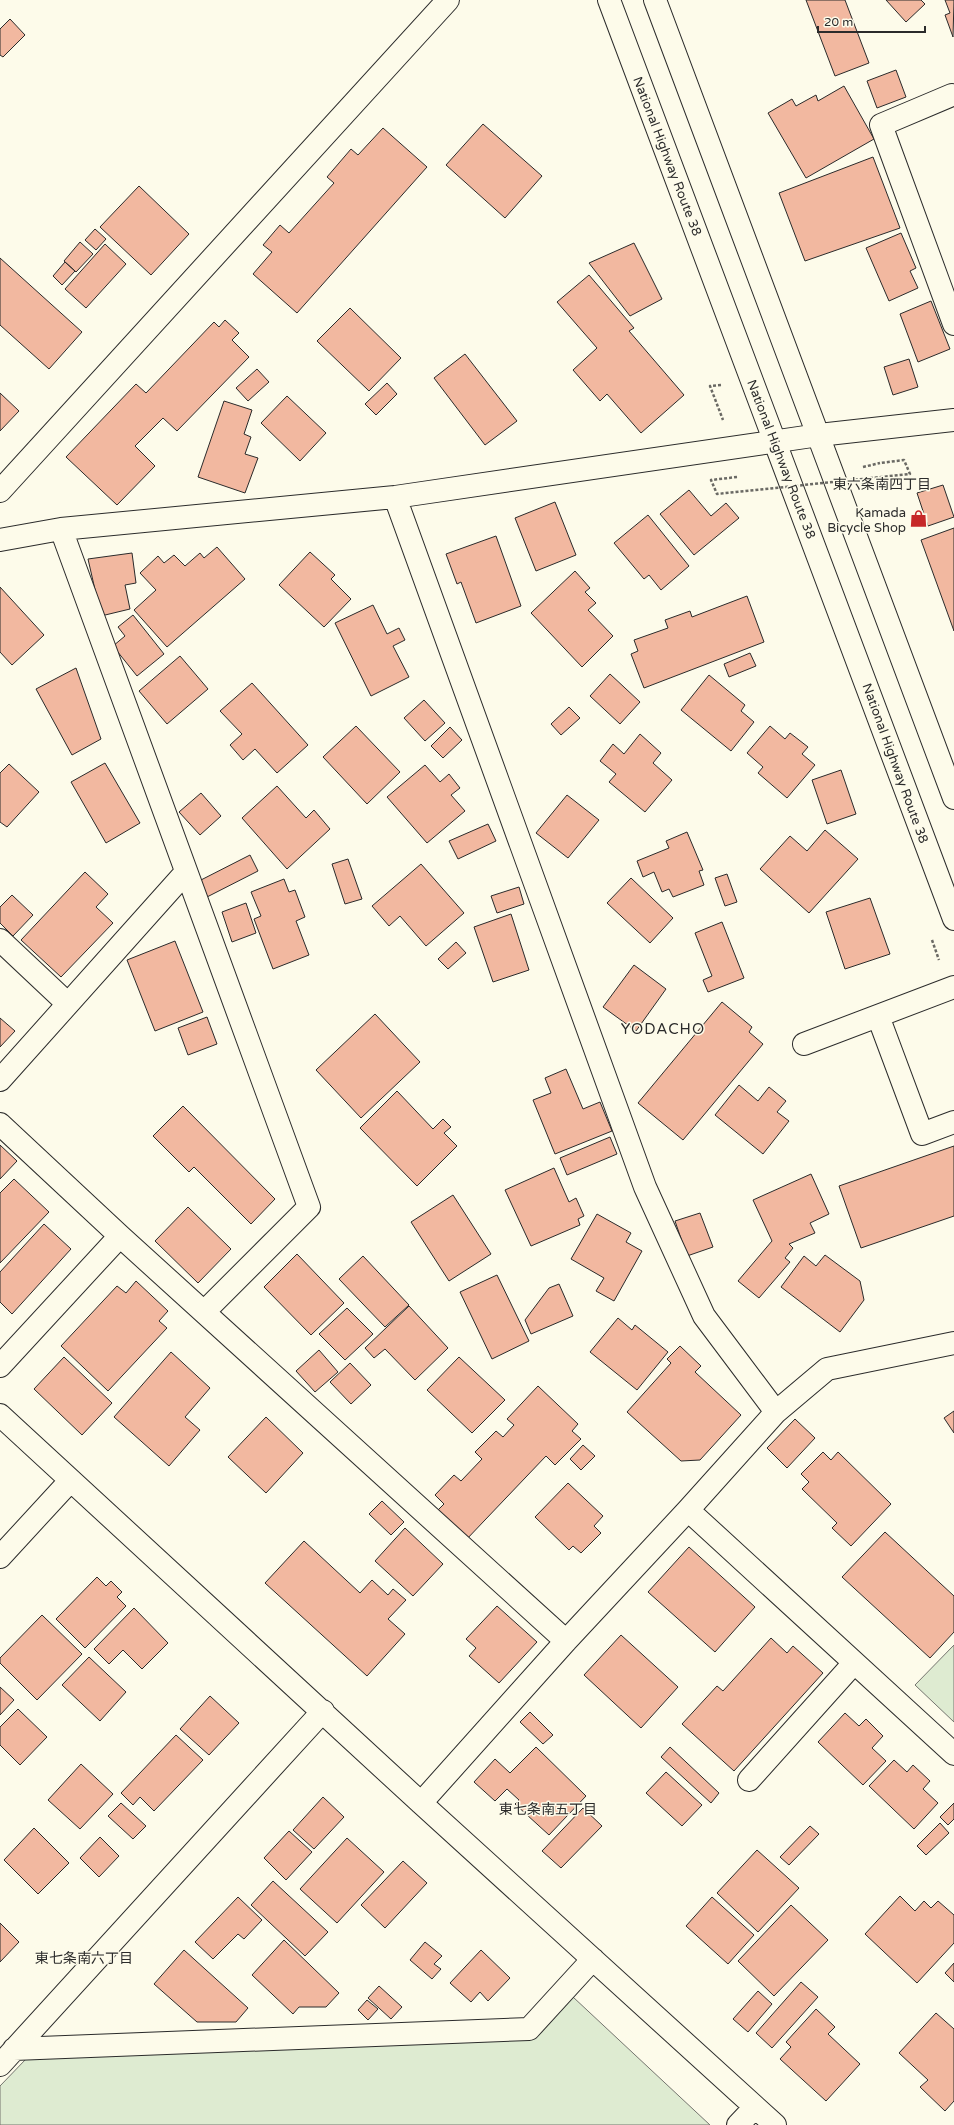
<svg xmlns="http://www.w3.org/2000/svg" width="954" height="2125" font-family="'Varela Round','Noto Sans JP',sans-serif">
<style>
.green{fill:#deebd1;stroke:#74746e}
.building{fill:#f2b8a0;stroke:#2b2b2b}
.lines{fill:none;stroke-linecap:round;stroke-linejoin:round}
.minor-casing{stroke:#2b2b2b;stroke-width:24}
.highway-casing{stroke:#2b2b2b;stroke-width:24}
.path{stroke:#6a6964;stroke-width:2.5;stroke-dasharray:3 2;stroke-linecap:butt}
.minor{stroke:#fdfbea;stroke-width:22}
.highway{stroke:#fdfbea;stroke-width:22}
.path-bridge{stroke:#6a6964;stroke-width:2.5;stroke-dasharray:3 2;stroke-linecap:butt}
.labels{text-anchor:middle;stroke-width:3;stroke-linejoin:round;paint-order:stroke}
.street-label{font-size:13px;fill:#2b2b2b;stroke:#fdfbea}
.poi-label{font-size:13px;fill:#2b2b2b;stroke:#fdfbea;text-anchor:end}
.neighbourhood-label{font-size:14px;fill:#2b2b2b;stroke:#fdfbea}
.quarter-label{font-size:15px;letter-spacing:1px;fill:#2b2b2b;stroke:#fdfbea}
</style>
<rect width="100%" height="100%" fill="#fdfbea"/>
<path class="green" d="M 954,1645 L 954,1722 L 915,1685 Z
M 573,1997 L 710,2125 L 0,2125 L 0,2086 L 26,2059 L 535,2038 Z"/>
<path class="building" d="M 806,0 L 845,0 L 869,63 L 835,76 Z
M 886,0 L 921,0 L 925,4 L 906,22 Z
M 945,0 L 954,0 L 953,37 L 945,15 L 950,13 Z
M 10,19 L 25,35 L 3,57 L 0,55 L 0,29 Z
M 896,70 L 906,97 L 877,108 L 867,81 Z
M 844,86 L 874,139 L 806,178 L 768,113 L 792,99 L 796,106 L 816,95 L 818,101 Z
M 483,124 L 542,176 L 505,218 L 446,165 Z
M 383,128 L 427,167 L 297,313 L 253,274 L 272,252 L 263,245 L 280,225 L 289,233 L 334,183 L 327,177 L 351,149 L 358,155 Z
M 873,157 L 900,228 L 805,261 L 779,193 Z
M 139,186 L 189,234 L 151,275 L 100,227 Z
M 95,229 L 106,239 L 96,250 L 85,240 Z
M 901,233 L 916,268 L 910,271 L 918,288 L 889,301 L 866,248 Z
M 80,242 L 93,254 L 76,272 L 64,261 Z
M 634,243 L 662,299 L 630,316 L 589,263 Z
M 105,244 L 126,264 L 86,308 L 65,289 Z
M 0,258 L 82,332 L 49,369 L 0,325 Z
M 65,262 L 75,271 L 62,285 L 53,276 Z
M 589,275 L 634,328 L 629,331 L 684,395 L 641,433 L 607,394 L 600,401 L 573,370 L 597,348 L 557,302 Z
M 931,301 L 950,349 L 918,362 L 900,314 Z
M 350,308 L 401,358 L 369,391 L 317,341 Z
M 225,320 L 239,333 L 232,340 L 249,357 L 177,431 L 163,418 L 135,446 L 155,466 L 117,505 L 66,457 L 136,384 L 146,393 L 214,322 L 219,327 Z
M 465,354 L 517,421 L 485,445 L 434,378 Z
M 909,359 L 918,387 L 893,395 L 884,367 Z
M 257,369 L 269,382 L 248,401 L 236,388 Z
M 387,383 L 397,394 L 376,415 L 365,404 Z
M 0,393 L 19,411 L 0,431 Z
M 287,396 L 326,433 L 300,461 L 261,423 Z
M 224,401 L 252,410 L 244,434 L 251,437 L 245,454 L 258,458 L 245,493 L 198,477 Z
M 943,485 L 954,517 L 928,526 L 917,493 Z
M 689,490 L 711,516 L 726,503 L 739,518 L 694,555 L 660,514 Z
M 555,502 L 576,555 L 536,571 L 515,518 Z
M 648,515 L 689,566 L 661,590 L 649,575 L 644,579 L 614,543 Z
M 954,528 L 954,631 L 921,540 Z
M 496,536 L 521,606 L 476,623 L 461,582 L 457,584 L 446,554 Z
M 217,547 L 245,579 L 167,647 L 134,610 L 156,590 L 140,573 L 158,556 L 164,563 L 174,555 L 185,566 L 200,553 L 204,558 Z
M 310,552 L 335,575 L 331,579 L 351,599 L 324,627 L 279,585 Z
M 132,553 L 136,583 L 125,585 L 130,609 L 101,616 L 88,559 Z
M 575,571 L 590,588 L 585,592 L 596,603 L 588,610 L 613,636 L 582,667 L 531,613 Z
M 0,587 L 44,635 L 12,665 L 0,652 Z
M 747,596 L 764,642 L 644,688 L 631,654 L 638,651 L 634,640 L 668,628 L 665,620 L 690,611 L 692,617 Z
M 373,605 L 387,634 L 399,628 L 405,640 L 393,646 L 409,677 L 371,696 L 335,623 Z
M 133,615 L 164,654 L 137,676 L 113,646 L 125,636 L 118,627 Z
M 750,653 L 756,666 L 729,677 L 724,664 Z
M 180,656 L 208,689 L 167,724 L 139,691 Z
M 76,668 L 101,739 L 72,755 L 36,689 Z
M 610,674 L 640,702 L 620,724 L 590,696 Z
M 709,675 L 745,705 L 741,711 L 754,722 L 731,751 L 681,710 Z
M 252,683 L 308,745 L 277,773 L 255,749 L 243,760 L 230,745 L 242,734 L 220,711 Z
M 424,700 L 445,723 L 425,741 L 404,718 Z
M 569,707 L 580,718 L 561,735 L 551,724 Z
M 356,726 L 400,772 L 367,804 L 323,757 Z
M 770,726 L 785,739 L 790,733 L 808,747 L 802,754 L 815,765 L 787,798 L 758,773 L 763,767 L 747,753 Z
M 450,727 L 462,740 L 443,758 L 431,746 Z
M 640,734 L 661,753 L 653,763 L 672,780 L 645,812 L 609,782 L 616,774 L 600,761 L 613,744 L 624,754 Z
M 105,763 L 140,823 L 106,843 L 71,782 Z
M 9,764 L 39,792 L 7,827 L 0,822 L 0,773 Z
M 425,765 L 440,782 L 449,774 L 460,788 L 451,795 L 465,811 L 427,843 L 387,797 Z
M 841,770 L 856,814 L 827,824 L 812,780 Z
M 277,786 L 306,818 L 314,810 L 330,829 L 287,869 L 242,818 Z
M 201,793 L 221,816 L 200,835 L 179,812 Z
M 567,795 L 599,820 L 568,858 L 536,833 Z
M 488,824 L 496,841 L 458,859 L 449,841 Z
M 825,830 L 858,859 L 809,913 L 760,869 L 790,836 L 807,851 Z
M 687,832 L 703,870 L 699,871 L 704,885 L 673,897 L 669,889 L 662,892 L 654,872 L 643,877 L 637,861 L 669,848 L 666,841 Z
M 250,855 L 258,871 L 205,898 L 197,882 Z
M 348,859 L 362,899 L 345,904 L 332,864 Z
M 421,864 L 464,913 L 426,946 L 400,916 L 389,926 L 372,906 Z
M 85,872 L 108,894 L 96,907 L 113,923 L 61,977 L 21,940 Z
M 727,874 L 737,902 L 725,906 L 715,878 Z
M 631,878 L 673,918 L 650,943 L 607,903 Z
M 284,879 L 289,892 L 295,890 L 305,917 L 296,921 L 309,955 L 273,969 L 254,919 L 261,916 L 251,892 Z
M 519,887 L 524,904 L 497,913 L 491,896 Z
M 12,895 L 33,915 L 13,936 L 0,923 L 0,907 Z
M 870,898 L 890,954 L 845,969 L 826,912 Z
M 246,903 L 256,933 L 232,942 L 222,912 Z
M 511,914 L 529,970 L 493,982 L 474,927 Z
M 722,922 L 744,978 L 708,992 L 703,980 L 712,976 L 695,933 Z
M 175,941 L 203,1012 L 155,1031 L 127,960 Z
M 456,942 L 466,953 L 448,969 L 438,959 Z
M 634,965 L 666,989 L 636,1031 L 603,1007 Z
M 722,1002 L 752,1027 L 749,1032 L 763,1044 L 683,1140 L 638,1103 Z
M 375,1014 L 420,1062 L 361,1118 L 316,1070 Z
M 207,1017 L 217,1044 L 188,1055 L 178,1028 Z
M 0,1018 L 15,1031 L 0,1047 Z
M 566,1069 L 583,1109 L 600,1102 L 612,1131 L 555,1154 L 533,1100 L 551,1093 L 545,1078 Z
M 739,1085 L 758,1101 L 769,1087 L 786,1101 L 777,1112 L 789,1121 L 763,1154 L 715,1115 Z
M 397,1091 L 433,1129 L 443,1119 L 451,1127 L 444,1133 L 457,1146 L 417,1186 L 360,1128 Z
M 183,1106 L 275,1199 L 251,1224 L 194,1167 L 189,1172 L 153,1136 Z
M 610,1137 L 617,1154 L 567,1175 L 560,1158 Z
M 0,1145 L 17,1161 L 0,1179 Z
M 954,1146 L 954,1216 L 861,1248 L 839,1186 Z
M 554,1168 L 569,1202 L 576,1198 L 584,1216 L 578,1219 L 580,1225 L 531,1246 L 505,1190 Z
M 811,1174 L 829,1214 L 810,1223 L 815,1233 L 789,1244 L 793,1248 L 785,1258 L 790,1262 L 759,1298 L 738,1281 L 772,1241 L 753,1200 Z
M 14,1179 L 49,1212 L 0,1263 L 0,1193 Z
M 453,1195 L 491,1254 L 449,1281 L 411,1222 Z
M 188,1207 L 231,1249 L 198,1283 L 155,1241 Z
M 700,1213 L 713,1247 L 687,1256 L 675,1221 Z
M 597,1214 L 631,1233 L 626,1242 L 642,1251 L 614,1301 L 596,1291 L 604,1278 L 571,1259 Z
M 44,1224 L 71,1249 L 12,1314 L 0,1302 L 0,1272 Z
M 297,1254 L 344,1303 L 311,1335 L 264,1287 Z
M 825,1255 L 860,1281 L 864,1300 L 840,1332 L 781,1287 L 804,1256 L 816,1266 Z
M 363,1256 L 409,1305 L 385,1327 L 339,1279 Z
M 497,1275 L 529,1341 L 492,1359 L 460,1292 Z
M 136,1281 L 168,1311 L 159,1321 L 167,1328 L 108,1391 L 61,1346 L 117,1286 L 126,1293 Z
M 559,1284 L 573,1316 L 531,1334 L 525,1320 L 549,1288 Z
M 409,1306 L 448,1348 L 415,1380 L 385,1349 L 374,1358 L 365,1348 Z
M 347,1308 L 373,1334 L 345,1360 L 319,1334 Z
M 618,1318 L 632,1330 L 635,1325 L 668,1352 L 637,1390 L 590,1352 Z
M 680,1346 L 701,1366 L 695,1372 L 741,1415 L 700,1460 L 681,1461 L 627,1412 L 671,1363 L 667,1359 Z
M 319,1350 L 338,1372 L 315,1392 L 296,1371 Z
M 171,1352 L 210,1388 L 185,1417 L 200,1430 L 169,1466 L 114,1417 Z
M 64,1357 L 112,1403 L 82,1435 L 34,1389 Z
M 459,1357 L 505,1400 L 472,1433 L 427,1390 Z
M 350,1363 L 371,1385 L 351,1404 L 330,1382 Z
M 538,1386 L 578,1424 L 572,1431 L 581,1439 L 555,1465 L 546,1456 L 465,1541 L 436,1512 L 444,1504 L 435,1495 L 454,1475 L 461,1481 L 482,1459 L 475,1452 L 496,1431 L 503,1437 L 514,1425 L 507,1419 Z
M 954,1411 L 954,1433 L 944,1418 Z
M 266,1417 L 303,1453 L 266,1493 L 228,1457 Z
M 795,1419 L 815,1438 L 787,1468 L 767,1448 Z
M 583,1445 L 595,1456 L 581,1470 L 570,1459 Z
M 823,1452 L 831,1460 L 838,1452 L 891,1504 L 851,1546 L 832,1528 L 837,1523 L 802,1489 L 809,1482 L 801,1474 Z
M 568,1483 L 603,1516 L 594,1526 L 601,1533 L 581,1553 L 573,1546 L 569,1550 L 535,1517 Z
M 382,1501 L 404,1522 L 391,1535 L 369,1514 Z
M 405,1528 L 443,1564 L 413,1596 L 375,1561 Z
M 885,1532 L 954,1596 L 954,1632 L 930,1658 L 842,1577 Z
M 304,1541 L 360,1593 L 372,1580 L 388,1595 L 393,1589 L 406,1600 L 388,1619 L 405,1634 L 367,1676 L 265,1583 Z
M 689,1547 L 755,1607 L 715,1652 L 648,1592 Z
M 97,1577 L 106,1586 L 111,1581 L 122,1592 L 117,1597 L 126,1606 L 85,1648 L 56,1619 Z
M 497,1606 L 537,1642 L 499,1683 L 469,1656 L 476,1648 L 466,1639 Z
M 134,1608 L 168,1643 L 142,1669 L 123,1650 L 109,1664 L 94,1649 Z
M 42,1615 L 82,1654 L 37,1700 L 0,1663 L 0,1658 Z
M 621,1635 L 678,1687 L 641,1728 L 584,1675 Z
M 771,1638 L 787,1653 L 793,1646 L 823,1673 L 734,1771 L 682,1724 L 717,1686 L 723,1691 Z
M 89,1657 L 126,1692 L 100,1721 L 62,1685 Z
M 0,1687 L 14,1700 L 0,1715 Z
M 210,1696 L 239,1723 L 209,1755 L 180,1729 Z
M 18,1709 L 47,1737 L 20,1765 L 0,1745 L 0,1727 Z
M 530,1712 L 553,1735 L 543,1744 L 520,1722 Z
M 845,1713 L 859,1726 L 866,1719 L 883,1736 L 872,1748 L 886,1761 L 863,1785 L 818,1742 Z
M 176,1735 L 203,1760 L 154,1811 L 140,1797 L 133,1805 L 121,1793 Z
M 536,1747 L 586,1796 L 549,1835 L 515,1804 L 519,1800 L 507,1789 L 495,1801 L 474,1782 L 495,1759 L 510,1773 Z
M 670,1747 L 719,1793 L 711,1803 L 661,1757 Z
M 894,1760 L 907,1772 L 913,1765 L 930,1781 L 923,1789 L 938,1803 L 914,1829 L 869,1786 Z
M 81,1764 L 113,1794 L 80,1829 L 48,1800 Z
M 666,1772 L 702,1805 L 682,1826 L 646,1793 Z
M 323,1797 L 344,1817 L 314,1849 L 293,1830 Z
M 121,1803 L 146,1826 L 133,1839 L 108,1816 Z
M 954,1803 L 954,1819 L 948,1825 L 940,1817 Z
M 583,1808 L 602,1826 L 561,1868 L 542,1851 Z
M 940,1823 L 949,1833 L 926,1855 L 917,1846 Z
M 810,1826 L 819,1834 L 789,1865 L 780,1857 Z
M 34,1828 L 69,1863 L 38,1894 L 4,1860 Z
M 289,1831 L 312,1852 L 286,1880 L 264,1858 Z
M 100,1837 L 119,1856 L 99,1877 L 80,1858 Z
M 347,1838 L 384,1872 L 337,1923 L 300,1889 Z
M 757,1850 L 799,1888 L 758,1932 L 717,1893 Z
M 403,1861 L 427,1883 L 385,1928 L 361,1905 Z
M 273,1881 L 328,1932 L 305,1956 L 251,1905 Z
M 900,1896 L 915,1911 L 924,1901 L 931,1908 L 938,1901 L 954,1915 L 954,1943 L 917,1983 L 865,1934 Z
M 238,1897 L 262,1920 L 244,1939 L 238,1934 L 213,1959 L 195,1942 Z
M 712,1897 L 754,1935 L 728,1964 L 686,1926 Z
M 791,1905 L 828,1940 L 774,1996 L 738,1961 Z
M 0,1923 L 19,1942 L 0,1962 Z
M 284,1940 L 339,1993 L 326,2007 L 299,2007 L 293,2014 L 252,1975 Z
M 425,1942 L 442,1956 L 434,1964 L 441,1969 L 432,1979 L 410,1960 Z
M 184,1950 L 248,2008 L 236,2022 L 197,2022 L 154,1984 Z
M 481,1950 L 510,1978 L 488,2001 L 480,1992 L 471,2002 L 450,1983 Z
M 954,1963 L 954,1982 L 945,1973 Z
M 801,1982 L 818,1997 L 772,2048 L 756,2033 Z
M 379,1986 L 402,2007 L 391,2019 L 368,1998 Z
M 758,1991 L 772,2004 L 748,2032 L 733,2019 Z
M 367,2000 L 378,2009 L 368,2020 L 358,2010 Z
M 816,2009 L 835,2027 L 828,2034 L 860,2064 L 826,2101 L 780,2059 L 791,2047 L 786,2042 Z
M 936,2013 L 954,2029 L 954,2101 L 945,2111 L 920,2087 L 928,2080 L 899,2053 Z"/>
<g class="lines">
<defs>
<path id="minor" d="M 952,95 L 881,125 L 954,324
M 0,491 L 448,0
M 395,497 L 645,1187 L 704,1316 L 776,1412
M 61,529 L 309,1207 L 204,1312
M 0,540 L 61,529 L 395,497 L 819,435 L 954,420
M 0,940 L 68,1004
M 878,1016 L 922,1134 L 954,1122
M 804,1044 L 954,987
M 0,1080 L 186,872
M 0,1124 L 120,1236 L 566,1641
M 0,1366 L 120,1236
M 0,1415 L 421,1803 L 775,2125
M 688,1510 L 954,1754
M 0,1557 L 70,1481
M 749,1780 L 854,1663
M 421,1803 L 566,1641 L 688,1510 L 776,1412 L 827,1369 L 954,1343
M 14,2049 L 529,2029 L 593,1959
M 0,2065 L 323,1711
M 738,2125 L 755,2107"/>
<path id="highway" d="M 609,0 L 954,919
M 655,0 L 954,798"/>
</defs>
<use href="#minor" class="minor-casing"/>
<use href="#highway" class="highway-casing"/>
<path class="path" d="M 721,385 L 710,386 L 723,420
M 863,467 L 880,463
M 932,940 L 939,960"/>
<use href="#minor" class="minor"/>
<use href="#highway" class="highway"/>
<path class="path-bridge" d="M 737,477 L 711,480 L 717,494 L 910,474 L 904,460 L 880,463"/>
</g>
<defs>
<symbol id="shop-bare" viewBox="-9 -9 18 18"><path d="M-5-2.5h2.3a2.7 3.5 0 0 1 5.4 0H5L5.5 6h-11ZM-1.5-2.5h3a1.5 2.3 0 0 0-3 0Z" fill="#c62828" stroke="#fdfbea" stroke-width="2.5" paint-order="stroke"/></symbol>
</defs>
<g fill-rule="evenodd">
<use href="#shop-bare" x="906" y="506" width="25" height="25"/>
</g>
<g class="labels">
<g class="street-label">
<text transform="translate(668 156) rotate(69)" y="5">National Highway Route 38</text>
<text transform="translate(782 459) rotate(69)" y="5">National Highway Route 38</text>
<text transform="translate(896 763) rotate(70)" y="5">National Highway Route 38</text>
</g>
<g class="poi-label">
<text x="906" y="517">Kamada<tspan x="906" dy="15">Bicycle Shop</tspan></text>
</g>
<g class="neighbourhood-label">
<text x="882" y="489">東六条南四丁目</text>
<text x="548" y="1814">東七条南五丁目</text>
<text x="84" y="1963">東七条南六丁目</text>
</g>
<g class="quarter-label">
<text x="663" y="1034">YODACHO</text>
</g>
</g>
<path d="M818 26v6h107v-6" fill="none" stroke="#2b2b2b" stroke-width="2"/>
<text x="824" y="26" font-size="12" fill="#2b2b2b" stroke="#fdfbea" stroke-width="3" paint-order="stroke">20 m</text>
</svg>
